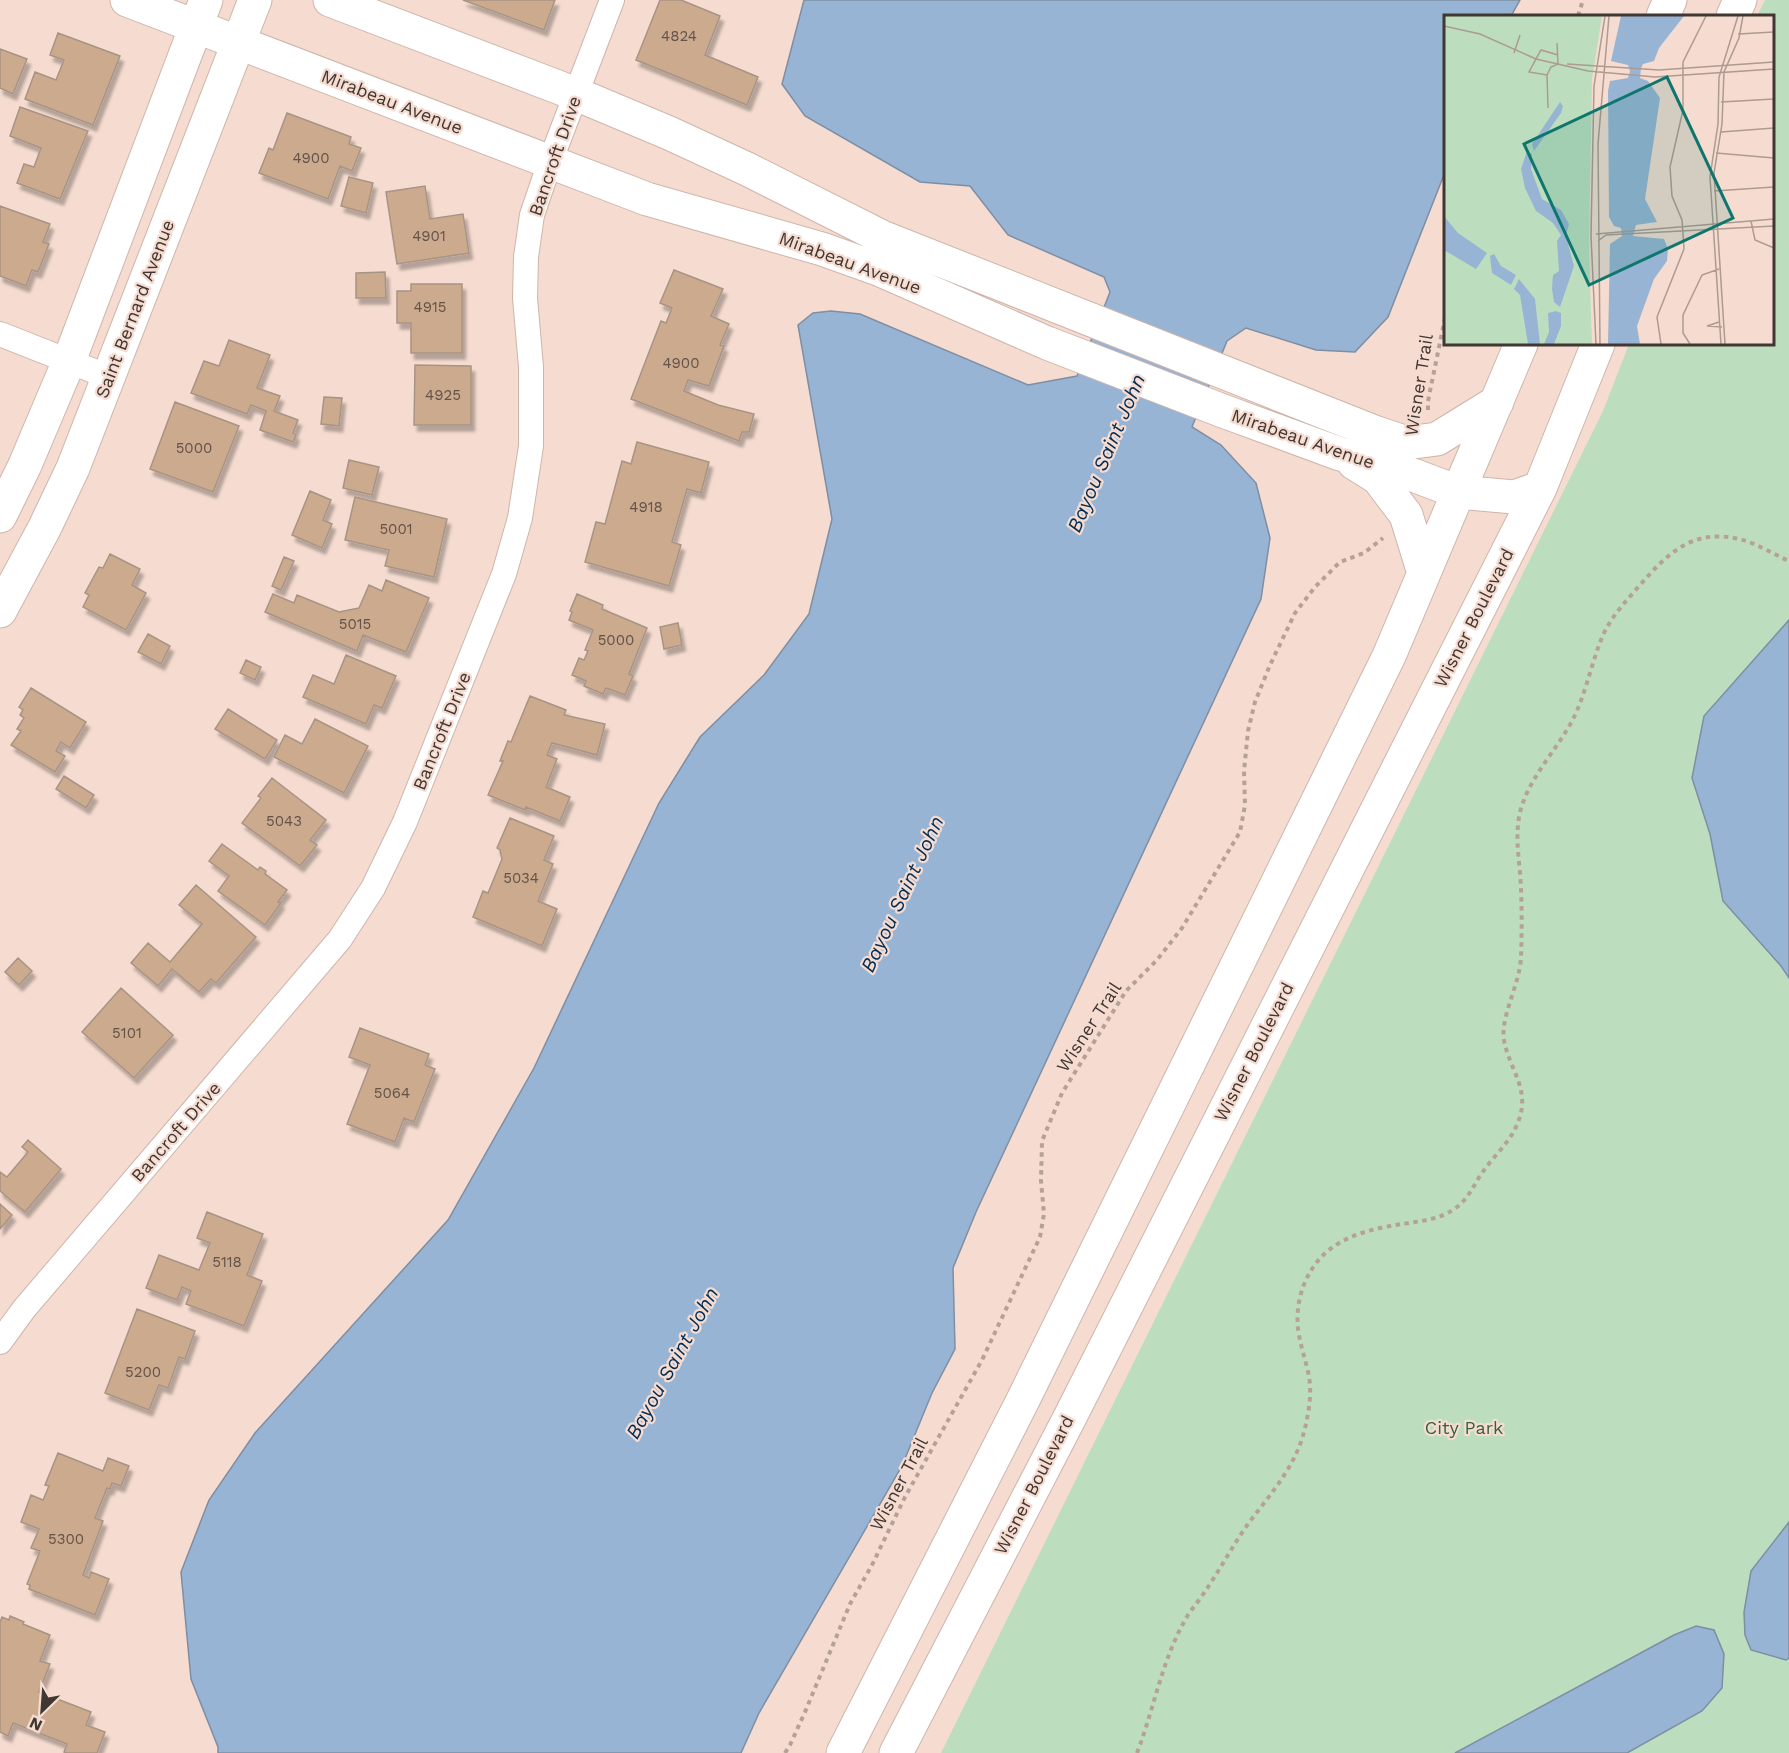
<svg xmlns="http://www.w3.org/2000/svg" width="1789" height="1753" font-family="'Work Sans',sans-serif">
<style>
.green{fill:#bcdebf}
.water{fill:#98b4d4;stroke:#7e8ea3;stroke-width:1.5}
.building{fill:#ccaa8e;stroke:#a89484;stroke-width:1.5;filter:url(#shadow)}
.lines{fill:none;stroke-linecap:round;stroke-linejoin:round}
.street-casing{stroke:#ceb5aa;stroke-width:26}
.secondary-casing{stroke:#ceb5aa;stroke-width:35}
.path{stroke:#b5a198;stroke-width:4;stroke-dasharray:4.5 4.5;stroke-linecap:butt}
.street{stroke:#fff;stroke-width:24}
.secondary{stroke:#fff;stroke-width:33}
.labels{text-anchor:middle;stroke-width:4.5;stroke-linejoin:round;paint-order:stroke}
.number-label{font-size:15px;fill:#635349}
.street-label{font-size:18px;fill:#403632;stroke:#f6dcd0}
.park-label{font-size:18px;fill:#32633a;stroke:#f6dcd0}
.water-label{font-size:20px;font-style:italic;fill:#022e56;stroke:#f6dcd0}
.inset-road{fill:none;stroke:#ad9a91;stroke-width:1.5}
.view{fill:#0f766e;fill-opacity:0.15;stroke:#0f766e;stroke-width:3}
.inset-edge{fill:none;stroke:#403632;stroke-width:3}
</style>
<defs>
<filter id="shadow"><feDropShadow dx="3.5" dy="6" stdDeviation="1.5" flood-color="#0004"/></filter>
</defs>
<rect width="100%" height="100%" fill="#f6dcd0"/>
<path class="green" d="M 1765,0 L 1789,0 L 1789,1753 L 941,1753 L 1603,411 L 1629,344 L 1772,344 L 1772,16 L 1757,16 Z"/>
<path class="water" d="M 804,0 L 1520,0 L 1511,16 L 1446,16 L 1445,172 L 1388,317 L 1355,352 L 1316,350 L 1246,328 L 1227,341 L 1192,427 L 1221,445 L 1256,483 L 1270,538 L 1261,599 L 976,1212 L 953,1268 L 955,1349 L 932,1393 L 902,1466 L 759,1713 L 741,1753 L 218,1753 L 218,1747 L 191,1679 L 181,1572 L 209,1500 L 255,1433 L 448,1220 L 534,1068 L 659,803 L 700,737 L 764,675 L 809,614 L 832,519 L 798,325 L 813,313 L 831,311 L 860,314 L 1028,385 L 1077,376 L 1110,292 L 1104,277 L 1008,235 L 970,186 L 920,182 L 805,116 L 782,84 Z
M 1789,620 L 1789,978 L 1781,966 L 1723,901 L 1710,834 L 1692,778 L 1704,716 Z
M 1789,1522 L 1789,1658 L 1786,1660 L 1751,1650 L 1745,1635 L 1744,1612 L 1751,1571 Z
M 1696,1626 L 1714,1630 L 1724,1654 L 1722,1688 L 1702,1711 L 1627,1753 L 1455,1753 L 1674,1635 Z"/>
<path class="building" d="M 463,0 L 555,0 L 544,30 Z
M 660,0 L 681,0 L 720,16 L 705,55 L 758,77 L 747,105 L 636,60 Z
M 58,33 L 120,56 L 93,125 L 25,99 L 35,72 L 56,80 L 64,60 L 50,55 Z
M 0,49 L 27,59 L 13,94 L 0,88 Z
M 20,107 L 88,131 L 60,199 L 17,183 L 24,164 L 34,167 L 41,148 L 10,136 Z
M 287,113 L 351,137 L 349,144 L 361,148 L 352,171 L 340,166 L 328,199 L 259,173 L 269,148 L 273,150 Z
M 349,177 L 373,183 L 366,213 L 341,206 Z
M 425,186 L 430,219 L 463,214 L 469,253 L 397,264 L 386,192 Z
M 0,206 L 50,224 L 43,242 L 49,244 L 38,272 L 32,270 L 26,286 L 0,276 Z
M 674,270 L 723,289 L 711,316 L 729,324 L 720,345 L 724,346 L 709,386 L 688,380 L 684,391 L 718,405 L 754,414 L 749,432 L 742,432 L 739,441 L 631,399 L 661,321 L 666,323 L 672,308 L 660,303 Z
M 385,272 L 386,298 L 356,298 L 356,273 Z
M 411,284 L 462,284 L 462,353 L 411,353 L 411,323 L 397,323 L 397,291 L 411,291 Z
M 229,340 L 270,355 L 257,388 L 280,396 L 274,411 L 298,420 L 293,433 L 296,435 L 293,442 L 260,430 L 266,411 L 251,405 L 247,414 L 191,393 L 204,361 L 219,366 Z
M 415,365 L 471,366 L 471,425 L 414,425 Z
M 324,397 L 342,398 L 339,426 L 321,424 Z
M 175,402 L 239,426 L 213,492 L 150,469 Z
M 637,442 L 709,462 L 701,493 L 687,489 L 672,542 L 681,545 L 669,586 L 585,562 L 596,522 L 605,524 L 622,461 L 631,464 Z
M 349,460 L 379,467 L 372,495 L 343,488 Z
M 310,491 L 331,500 L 323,520 L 332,524 L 322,548 L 292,535 Z
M 355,497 L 447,519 L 434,577 L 385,566 L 389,550 L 345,540 Z
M 110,554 L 140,569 L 132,585 L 146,593 L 126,630 L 83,607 L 89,595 L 85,593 L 99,567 L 103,568 Z
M 284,557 L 294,561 L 281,590 L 272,586 Z
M 386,580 L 429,598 L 406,652 L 363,635 L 357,651 L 265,612 L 273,594 L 294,603 L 297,595 L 339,612 L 359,608 L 369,585 L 382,591 Z
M 577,594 L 603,605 L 602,609 L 647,628 L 629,674 L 633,676 L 625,695 L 606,688 L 603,694 L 584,686 L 586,681 L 572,675 L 579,658 L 584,660 L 588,651 L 585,650 L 593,630 L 569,620 L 572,612 L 570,611 Z
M 678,623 L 682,645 L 664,649 L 660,627 Z
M 148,634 L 170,646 L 161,664 L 138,652 Z
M 346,655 L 396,676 L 382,708 L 374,705 L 366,724 L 303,697 L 313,675 L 334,684 Z
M 246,660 L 261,667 L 255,680 L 240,673 Z
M 31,688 L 86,722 L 70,748 L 61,742 L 56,751 L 65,756 L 55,772 L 11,745 L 21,731 L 17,729 L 24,718 L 20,715 L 23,710 L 19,707 Z
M 530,696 L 566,710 L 564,715 L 605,724 L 597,755 L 552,743 L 547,755 L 557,759 L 546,787 L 570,797 L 560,821 L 526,807 L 525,810 L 488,795 L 503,761 L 500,761 L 508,741 L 511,742 Z
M 228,709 L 277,740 L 265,759 L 215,729 Z
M 315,719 L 368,746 L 344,793 L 274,757 L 285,735 L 302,744 Z
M 64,776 L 94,795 L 86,808 L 56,789 Z
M 272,778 L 326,820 L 310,840 L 317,845 L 300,866 L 242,823 L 261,798 L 258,796 Z
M 510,818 L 554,836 L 544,860 L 553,864 L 538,901 L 557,909 L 542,946 L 473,917 L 483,891 L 488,893 L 502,859 L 500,850 L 497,848 Z
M 222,844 L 258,870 L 260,867 L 266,871 L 265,874 L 287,890 L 278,902 L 281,903 L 265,925 L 218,891 L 229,876 L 209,861 Z
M 196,885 L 256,937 L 216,983 L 211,979 L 199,992 L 172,969 L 158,986 L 131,963 L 148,943 L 170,962 L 202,924 L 179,905 Z
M 18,958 L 32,971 L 19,985 L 5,972 Z
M 121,988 L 173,1035 L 134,1078 L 82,1032 Z
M 360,1028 L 429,1054 L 425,1065 L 435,1069 L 414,1122 L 404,1118 L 395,1142 L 347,1124 L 370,1065 L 349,1057 Z
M 28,1140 L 61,1169 L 25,1212 L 0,1191 L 0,1172 L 7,1177 L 28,1152 L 22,1147 Z
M 0,1204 L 12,1215 L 0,1229 Z
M 207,1212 L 263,1234 L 247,1275 L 262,1281 L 244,1326 L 186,1304 L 191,1291 L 182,1287 L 177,1300 L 146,1288 L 159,1255 L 199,1270 L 210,1243 L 197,1238 Z
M 137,1309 L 195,1331 L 185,1359 L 179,1357 L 168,1388 L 159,1385 L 149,1410 L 105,1393 Z
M 58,1453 L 103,1471 L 108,1458 L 129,1466 L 121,1486 L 112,1483 L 110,1489 L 107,1488 L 95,1518 L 103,1521 L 83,1575 L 89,1578 L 91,1572 L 109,1579 L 95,1615 L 29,1589 L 30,1585 L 27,1584 L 40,1551 L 31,1548 L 39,1529 L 21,1522 L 31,1495 L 43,1500 L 49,1486 L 45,1485 Z
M 10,1616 L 24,1622 L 23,1624 L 50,1635 L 40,1661 L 50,1664 L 39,1692 L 91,1712 L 86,1725 L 105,1732 L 97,1753 L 67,1753 L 64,1752 L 67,1744 L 13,1723 L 8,1736 L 0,1732 L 0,1622 L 2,1617 L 9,1620 Z"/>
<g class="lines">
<defs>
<path id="street" d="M 0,334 L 109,377
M 0,1342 L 24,1309 L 340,939 L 373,888 L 405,822 L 504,574 L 520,518 L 531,446 L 531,367 L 525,298 L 526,257 L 532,215 L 550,162 L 612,0"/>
<path id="secondary" d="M 127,0 L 647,199 L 822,249 L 878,269 L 1047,343 L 1223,411 L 1340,454 L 1413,475 L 1458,492 L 1514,497 L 1540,488
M 330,0 L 576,94 L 669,133 L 747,169 L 882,237 L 1377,433 L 1407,443 L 1437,439 L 1497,402
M 1663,16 L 1670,0
M 1733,16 L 1740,0
M 1354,463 L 1378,478 L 1406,515 L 1424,573
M 0,516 L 25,465 L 69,361 L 206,0
M 0,611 L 45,527 L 73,468 L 255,0
M 843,1753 L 1023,1400 L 1389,656 L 1521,344
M 896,1753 L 1070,1417 L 1540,488 L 1598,344"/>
</defs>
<use href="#street" class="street-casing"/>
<use href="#secondary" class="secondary-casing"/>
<path class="path" d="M 1578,16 L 1583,0
M 1428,410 L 1428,401 L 1446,313
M 785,1753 L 790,1745 L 805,1712 L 850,1604 L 872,1565 L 905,1497 L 982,1360 L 1040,1237 L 1044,1214 L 1041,1181 L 1042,1141 L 1062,1093 L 1126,991 L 1157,960 L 1182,928 L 1240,832 L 1245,805 L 1244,771 L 1248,731 L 1255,702 L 1270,665 L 1295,613 L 1315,587 L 1340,562 L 1364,553 L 1383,538
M 1137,1753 C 1155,1706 1162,1658 1188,1615 C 1194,1606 1201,1598 1206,1590 C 1221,1568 1233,1545 1248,1524 C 1268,1497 1291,1472 1302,1439 C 1307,1422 1311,1403 1310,1385 C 1309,1370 1303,1355 1300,1340 C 1294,1315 1299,1287 1314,1266 C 1334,1237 1370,1229 1402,1224 C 1420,1221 1439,1220 1454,1209 C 1468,1200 1473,1186 1482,1173 C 1492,1158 1507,1145 1515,1129 C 1534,1091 1510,1073 1504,1040 C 1500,1017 1520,984 1521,957 C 1522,929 1522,899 1520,872 C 1518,853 1516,836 1519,817 C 1526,779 1559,749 1575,715 C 1587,689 1592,661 1603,635 C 1612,616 1626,601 1640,585 C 1667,554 1693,528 1739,539 C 1756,543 1773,554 1789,561"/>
<use href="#street" class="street"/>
<use href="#secondary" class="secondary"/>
</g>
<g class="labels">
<g class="number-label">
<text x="679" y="41">4824</text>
<text x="311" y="163">4900</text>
<text x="429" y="241">4901</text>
<text x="430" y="312">4915</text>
<text x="681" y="368">4900</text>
<text x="443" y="400">4925</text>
<text x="194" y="453">5000</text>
<text x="646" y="512">4918</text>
<text x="396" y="534">5001</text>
<text x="355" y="629">5015</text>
<text x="616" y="645">5000</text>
<text x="284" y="826">5043</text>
<text x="521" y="883">5034</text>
<text x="127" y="1038">5101</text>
<text x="392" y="1098">5064</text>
<text x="227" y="1267">5118</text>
<text x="143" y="1377">5200</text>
<text x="66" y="1544">5300</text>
</g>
<g class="street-label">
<text transform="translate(392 102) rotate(21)" y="6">Mirabeau Avenue</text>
<text transform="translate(555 156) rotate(-71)" y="6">Bancroft Drive</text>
<text transform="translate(850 263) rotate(20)" y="6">Mirabeau Avenue</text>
<text transform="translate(135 309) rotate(-69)" y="6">Saint Bernard Avenue</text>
<text transform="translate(1419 385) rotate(-81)" y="6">Wisner Trail</text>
<text transform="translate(1303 439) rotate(19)" y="6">Mirabeau Avenue</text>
<text transform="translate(1474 618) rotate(-63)" y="6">Wisner Boulevard</text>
<text transform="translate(442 731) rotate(-68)" y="6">Bancroft Drive</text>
<text transform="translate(1089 1027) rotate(-57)" y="6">Wisner Trail</text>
<text transform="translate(1254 1052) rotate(-63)" y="6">Wisner Boulevard</text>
<text transform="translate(176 1132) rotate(-49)" y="6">Bancroft Drive</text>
<text transform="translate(899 1484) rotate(-62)" y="6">Wisner Trail</text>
<text transform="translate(1034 1485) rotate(-63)" y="6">Wisner Boulevard</text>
</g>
<g class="park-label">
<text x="1464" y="1434">City Park</text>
</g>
<g class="water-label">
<text transform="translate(1106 453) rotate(-67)" y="7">Bayou Saint John</text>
<text transform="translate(902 894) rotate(-65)" y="7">Bayou Saint John</text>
<text transform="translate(672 1363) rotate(-61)" y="7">Bayou Saint John</text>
</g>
</g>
<g transform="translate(1444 15)">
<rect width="330" height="330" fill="#f6dcd0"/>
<path d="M 0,1 L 158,1 L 148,64 L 145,230 L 148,329 L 0,329 Z" fill="#bcdebf"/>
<path d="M 177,1 L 240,1 L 215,33 L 210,46 L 199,49 L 197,53 L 196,63 L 204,66 L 216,83 L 201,184 L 213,207 L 192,210 L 189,221 L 220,224 L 224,234 L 223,246 L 210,264 L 193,311 L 196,329 L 164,329 L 166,229 L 178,221 L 177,213 L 170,211 L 165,202 L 164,76 L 166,66 L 184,63 L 186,56 L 184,50 L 167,46 ZM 116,87 L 119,91 L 117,98 L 90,136 L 88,129 ZM 83,136 L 88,139 L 87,154 L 98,184 L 117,195 L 125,209 L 122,221 L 130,251 L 116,292 L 110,287 L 108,274 L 109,260 L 115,256 L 113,226 L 117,220 L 109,208 L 92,196 L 81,173 L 77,154 ZM 0,201 L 14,218 L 43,238 L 32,254 L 0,235 ZM 50,239 L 57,251 L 72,260 L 67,270 L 48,258 L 46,241 ZM 75,264 L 91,284 L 96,329 L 84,329 L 76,280 L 70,274 ZM 112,296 L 117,298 L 117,311 L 110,329 L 100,329 L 105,317 L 104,298 Z" fill="#98b4d4"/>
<path class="inset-road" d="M 0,11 L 36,19 L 92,44 L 144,56 L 211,62 L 330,54M 294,19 L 330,17M 70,38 L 76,20M 123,49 L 215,55 L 330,47M 103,60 L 85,57 L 97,35 L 114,40M 277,87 L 330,84M 104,93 L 103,60 L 107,52 L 114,49 L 113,28M 277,117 L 330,113M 272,138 L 330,143M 270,176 L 330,172M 307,206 L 311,225 L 330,233M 152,219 L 330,204M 154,226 L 162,220 L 330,211M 275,307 L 263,311 L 278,312M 152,329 L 147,221 L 150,71 L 161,1M 156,329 L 154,129 L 165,1M 217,329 L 213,302 L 240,234 L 238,205 L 228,181 L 226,152 L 239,95 L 239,47 L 262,1M 246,329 L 239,318 L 239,300 L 258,260 L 275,254M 277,329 L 266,162 L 274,109 L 275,62 L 294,1M 281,329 L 270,158 L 278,109 L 280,57 L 295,23 L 299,1"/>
<path class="view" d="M 223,62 L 289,203 L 145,270 L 80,129 Z"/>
<rect width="330" height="330" class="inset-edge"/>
</g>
<g transform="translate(42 1711) rotate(205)" stroke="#f6dcd0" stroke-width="4.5" paint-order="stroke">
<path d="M0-4.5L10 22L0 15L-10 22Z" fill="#403632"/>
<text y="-9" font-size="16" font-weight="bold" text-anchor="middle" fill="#403632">N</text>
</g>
</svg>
